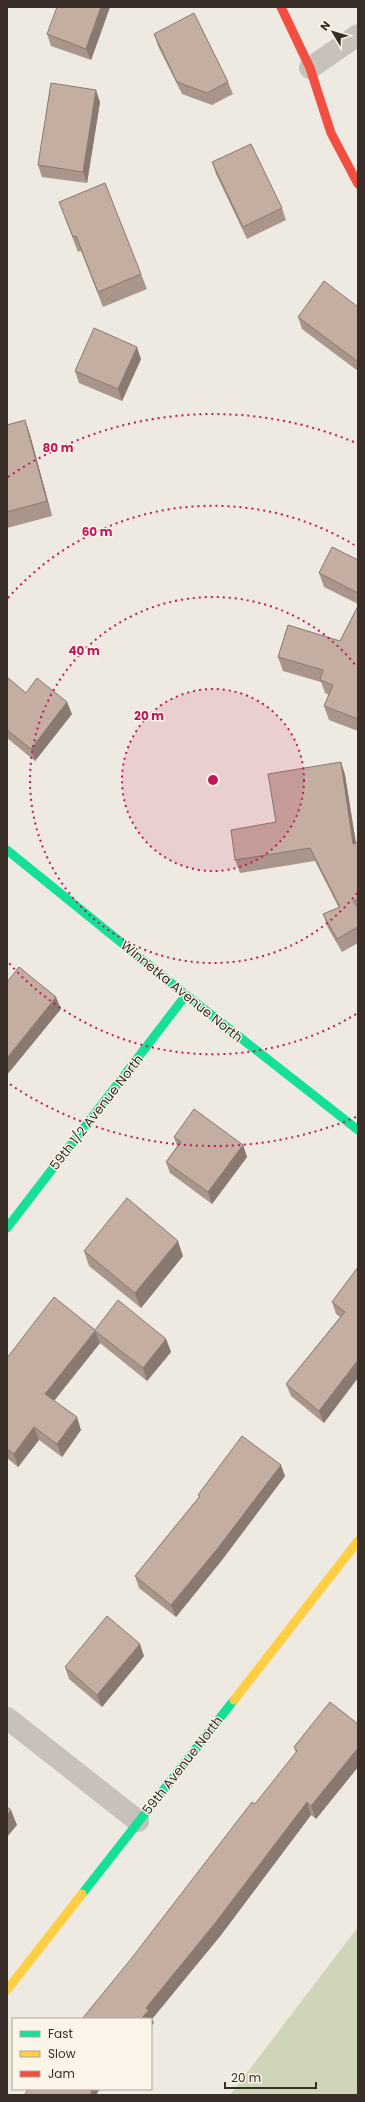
<svg xmlns="http://www.w3.org/2000/svg" width="365" height="2102" font-family="Poppins,sans-serif">
<style>
.green{fill:#ced5b9}
.lines{fill:none;stroke-linecap:round;stroke-linejoin:round}
.street{stroke:#c8c1b9;stroke-width:22}
.fast{stroke:#16e098;stroke-width:9}
.slow{stroke:#ffcf43;stroke-width:9}
.jam{stroke:#f24e42;stroke-width:9}
.wall{fill:#a9958a}
.shaded-wall{fill:#897971}
.building{fill:#c4ada1;stroke:#897971}
.ring{fill:none;stroke:#c2185b;stroke-width:2;stroke-dasharray:2 4}
.labels{text-anchor:middle;stroke-width:3;stroke-linejoin:round;paint-order:stroke}
.street-label{font-size:13px;fill:#392e27;stroke:#fbf4e8}
.centre{fill:#c2185b;stroke:#fbf4e8;stroke-width:2}
.ring-label{font-size:12px;text-anchor:middle;font-weight:bold;fill:#c2185b;stroke:#fbf4e8;stroke-width:3;stroke-linejoin:round;paint-order:stroke}
</style>
<rect width="100%" height="100%" fill="#eee9e1"/>
<path class="green" d="M 358,1927 L 358,2095 L 230,2095 Z"/>
<g class="lines">
<path class="street" d="M 310,68 L 358,35
M 7,1718 L 138,1821"/>
<path class="fast" d="M 7,850 L 186,995 L 358,1130
M 7,1228 L 186,995
M 82,1894 L 234,1700"/>
<path class="slow" d="M 234,1700 L 358,1541
M 7,1990 L 82,1894"/>
<path class="jam" d="M 281,7 L 310,68 L 331,133 L 358,184"/>
</g>
<path class="wall" d="M 110,7 L 91,60 L 51,46 L 47,34 Z
M 154,34 L 228,82 L 233,94 L 212,105 L 182,94 L 158,46 Z
M 100,102 L 87,183 L 42,177 L 38,165 Z
M 212,162 L 282,208 L 286,220 L 247,239 L 216,174 Z
M 59,202 L 141,274 L 147,289 L 103,307 L 81,251 L 78,252 Z
M 358,307 L 358,371 L 302,329 L 298,317 Z
M 141,359 L 122,401 L 79,383 L 75,371 Z
M 25,420 L 30,435 L 52,516 L 7,528 L 7,425 Z
M 358,560 L 358,604 L 324,587 L 319,573 Z
M 358,606 L 358,731 L 329,720 L 324,706 L 329,695 L 325,693 L 321,682 L 283,671 L 278,657 L 340,641 Z
M 7,677 L 26,693 L 72,714 L 35,761 L 7,738 Z
M 341,762 L 345,775 L 356,843 L 358,842 L 358,943 L 342,952 L 328,928 L 323,914 L 339,908 L 315,861 L 240,873 L 235,860 Z
M 174,1137 L 243,1145 L 247,1157 L 212,1204 L 170,1173 L 166,1162 L 177,1146 Z
M 84,1251 L 183,1256 L 141,1308 L 89,1266 Z
M 358,1267 L 324,1423 L 291,1396 L 286,1384 L 340,1317 L 336,1314 L 332,1302 Z
M 95,1330 L 166,1339 L 171,1352 L 147,1381 L 100,1343 L 54,1401 L 81,1430 L 62,1457 L 39,1440 L 18,1467 L 7,1458 L 7,1358 Z
M 285,1476 L 222,1560 L 176,1617 L 139,1588 L 135,1576 L 199,1497 L 198,1495 Z
M 144,1656 L 102,1707 L 69,1679 L 65,1667 Z
M 358,1724 L 358,1767 L 316,1819 L 311,1815 L 221,1935 L 152,2019 L 154,2023 L 151,2019 L 255,1804 L 296,1753 L 294,1747 Z"/>
<path class="shaded-wall" d="M 101,7 L 110,7 L 91,60 L 86,49 Z
M 96,90 L 100,102 L 87,183 L 83,172 Z
M 137,347 L 141,359 L 122,401 L 118,389 Z
M 25,420 L 30,435 L 52,516 L 47,501 Z
M 67,702 L 72,714 L 35,761 L 31,749 Z
M 341,762 L 345,775 L 358,857 L 353,844 Z
M 56,997 L 61,1009 L 7,1075 L 7,1058 Z
M 243,1145 L 247,1157 L 212,1204 L 208,1192 Z
M 178,1241 L 183,1256 L 141,1308 L 135,1293 Z
M 95,1331 L 100,1343 L 49,1407 L 45,1394 Z
M 166,1339 L 171,1352 L 147,1381 L 143,1368 Z
M 358,1360 L 358,1378 L 324,1423 L 319,1411 Z
M 77,1417 L 81,1430 L 62,1457 L 57,1444 Z
M 34,1427 L 39,1440 L 18,1467 L 14,1454 Z
M 281,1465 L 285,1476 L 222,1560 L 176,1617 L 171,1605 Z
M 140,1644 L 144,1656 L 102,1707 L 97,1695 Z
M 358,1748 L 358,1767 L 316,1819 L 311,1806 Z
M 307,1802 L 311,1815 L 221,1935 L 152,2019 L 154,2023 L 151,2026 L 151,2019 L 141,2019 L 146,2008 Z
M 11,1810 L 17,1825 L 7,1837 L 7,1815 Z
M 87,2089 L 100,2089 L 96,2095 L 89,2095 Z"/>
<path class="building" d="M 57,7 L 101,7 L 86,49 L 47,34 Z
M 194,13 L 228,82 L 207,93 L 177,82 L 154,34 Z
M 51,83 L 96,90 L 83,172 L 38,165 Z
M 251,144 L 282,208 L 243,227 L 212,162 Z
M 105,183 L 141,274 L 98,292 L 76,236 L 73,237 L 59,202 Z
M 324,281 L 358,307 L 358,359 L 357,361 L 298,317 Z
M 94,328 L 137,347 L 118,389 L 75,371 Z
M 25,420 L 47,501 L 7,512 L 7,425 Z
M 332,547 L 358,560 L 358,593 L 319,573 Z
M 358,606 L 358,719 L 324,706 L 333,685 L 320,680 L 323,670 L 278,657 L 288,625 L 340,641 Z
M 7,677 L 26,693 L 37,678 L 67,702 L 31,749 L 7,730 Z
M 341,762 L 353,844 L 358,842 L 358,899 L 353,901 L 358,908 L 358,927 L 337,939 L 323,914 L 340,907 L 310,848 L 235,860 L 231,830 L 276,822 L 268,774 Z
M 19,967 L 56,997 L 7,1058 L 7,982 Z
M 194,1109 L 243,1145 L 208,1192 L 166,1162 L 181,1142 L 174,1137 Z
M 127,1198 L 178,1241 L 135,1293 L 84,1251 Z
M 358,1267 L 358,1360 L 319,1411 L 286,1384 L 345,1312 L 332,1302 Z
M 54,1297 L 95,1330 L 118,1300 L 166,1339 L 143,1368 L 95,1331 L 45,1394 L 77,1417 L 57,1444 L 34,1427 L 14,1454 L 7,1449 L 7,1358 Z
M 242,1436 L 281,1465 L 218,1548 L 171,1605 L 135,1576 L 200,1496 L 198,1495 Z
M 107,1616 L 140,1644 L 97,1695 L 65,1667 Z
M 330,1702 L 358,1724 L 358,1748 L 311,1806 L 307,1802 L 216,1922 L 146,2008 L 149,2010 L 141,2019 L 82,2019 L 131,1959 L 252,1802 L 255,1804 L 297,1751 L 294,1747 Z
M 7,1807 L 11,1810 L 7,1815 Z
M 29,2089 L 89,2089 L 92,2092 L 90,2095 L 24,2095 Z"/>
<circle cx="213" cy="780" r="91" fill="#c2185b" fill-opacity=".12"/>
<g class="ring">
<circle cx="213" cy="780" r="91"/>
<path d="M357 893A183 183 0 1 1 357 667"/>
<path d="M356 1014A274 274 0 0 1 8 962M8 598A274 274 0 0 1 356 546"/>
<path d="M356 1117A366 366 0 0 1 8 1083M8 477A366 366 0 0 1 356 443"/>
</g>
<g class="labels">
<g class="street-label">
<text transform="translate(182 991) rotate(39)" y="5">Winnetka Avenue North</text>
<text transform="translate(96 1112) rotate(-52)" y="5">59th 1/2 Avenue North</text>
<text transform="translate(182 1765) rotate(-52)" y="5">59th Avenue North</text>
</g>
</g>
<circle cx="213" cy="780" r="6" class="centre"/>
<g class="ring-label">
<text x="58" y="452">80 m</text>
<text x="97" y="536">60 m</text>
<text x="84" y="655">40 m</text>
<text x="149" y="720">20 m</text>
</g>
<rect width="365" height="2102" fill="none" stroke="#392e27" stroke-width="16"/>
<rect x="12" y="2018" width="140" height="72" fill="#fbf4e8" stroke="#ada59b"/>
<rect x="20" y="2031" width="20" height="6" fill="#16e098" stroke="#ada59b"/>
<text x="48" y="2038" font-size="12" fill="#392e27">Fast</text>
<rect x="20" y="2051" width="20" height="6" fill="#ffcf43" stroke="#ada59b"/>
<text x="48" y="2058" font-size="12" fill="#392e27">Slow</text>
<rect x="20" y="2071" width="20" height="6" fill="#f24e42" stroke="#ada59b"/>
<text x="48" y="2078" font-size="12" fill="#392e27">Jam</text>
<g transform="translate(333 32) rotate(308)" stroke="#fbf4e8" stroke-width="3" paint-order="stroke">
<path d="M0-3L7 15L0 10L-7 15Z" fill="#392e27"/>
<text y="-6" font-size="11" font-weight="bold" text-anchor="middle" fill="#392e27">N</text>
</g>
<path d="M225 2082v6h91v-6" fill="none" stroke="#392e27" stroke-width="2"/>
<text x="231" y="2082" font-size="12" fill="#392e27" stroke="#fbf4e8" stroke-width="3" paint-order="stroke">20 m</text>
</svg>
